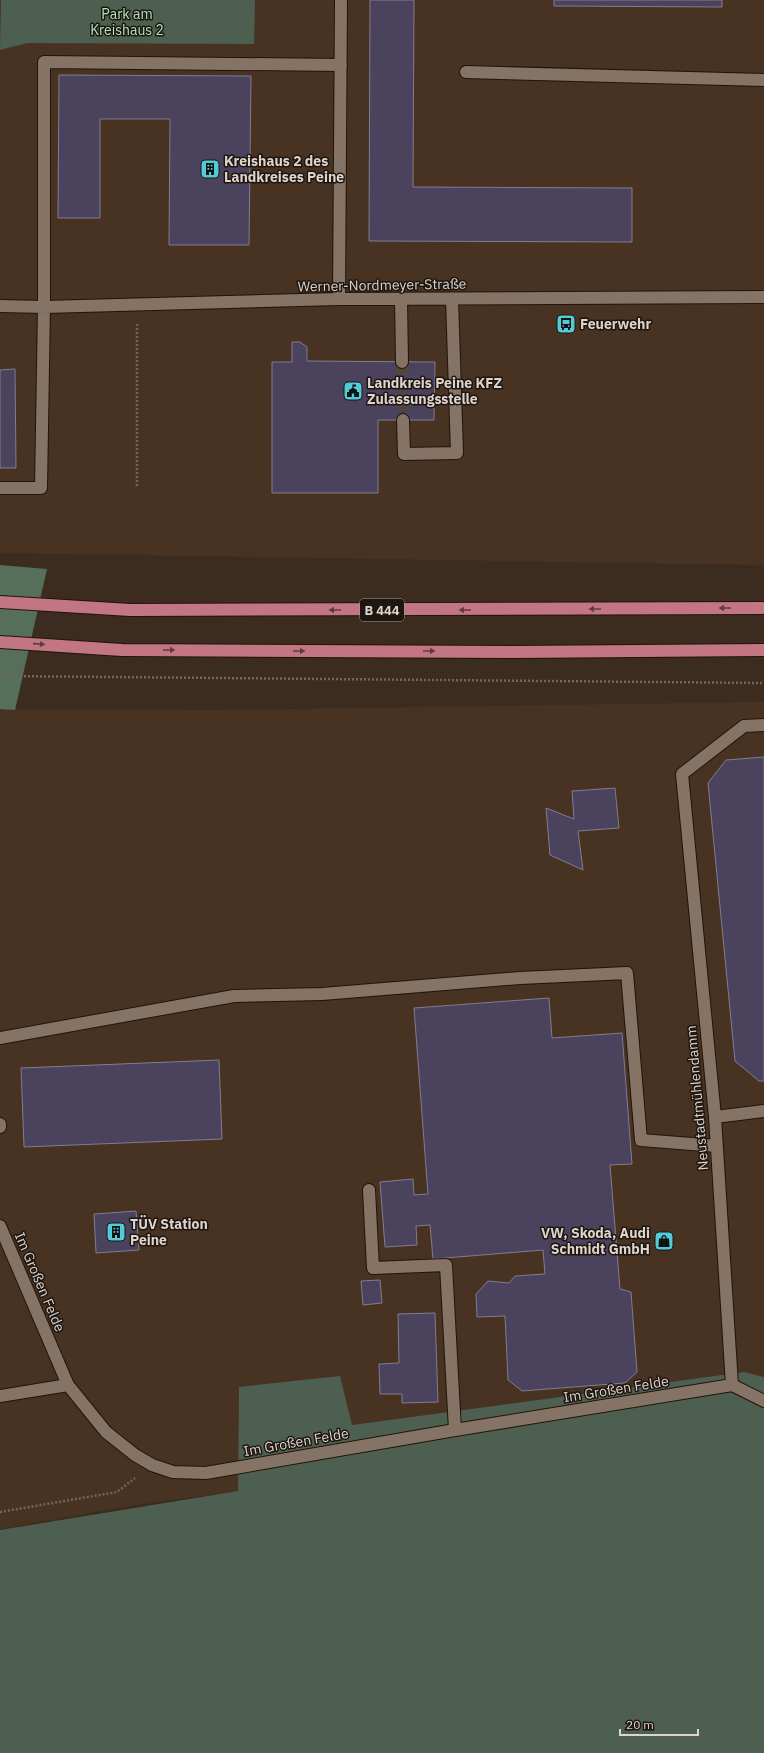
<svg xmlns="http://www.w3.org/2000/svg" width="764" height="1753" font-family="'IBM Plex Sans',sans-serif">
<style>
.built{fill:#483322}
.green{fill:#4d5f50}
.forest{fill:#566f5a}
.building{fill:#4b435d;stroke:#827c90}
.lines{fill:none;stroke-linecap:round;stroke-linejoin:round}
.minor-tunnel{stroke:#54453a;stroke-width:12;stroke-dasharray:12 6;stroke-linecap:butt}
.minor-casing{stroke:#221409;stroke-width:14}
.highway-casing{stroke:#221409;stroke-width:14}
.path{stroke:#73655a;stroke-width:2.5;stroke-dasharray:2 2;stroke-linecap:butt}
.minor{stroke:#857365;stroke-width:12}
.highway{stroke:#c27684;stroke-width:12}
.oneway{fill:#5f3c3f}
.labels{text-anchor:middle;stroke-width:3;stroke-linejoin:round;paint-order:stroke}
.shield{fill:#1d1611;stroke:#a49b94;stroke-width:1}
.shield-label{font-size:13px;font-weight:bold;fill:#ded4cc}
.park-label{font-size:14px;fill:#b4e4bc;stroke:#1d1611}
.poi-label{font-size:14px;font-weight:bold;fill:#ded4cc;stroke:#1d1611;text-anchor:start}
.street-label{font-size:14px;fill:#ded4cc;stroke:#1d1611}
</style>
<rect width="100%" height="100%" fill="#3c2c20"/>
<path class="built" d="M 0,0 L 764,0 L 764,565 L 0,553 Z
M 764,702 L 764,1377 L 744,1372 L 352,1425 L 239,1388 L 238,1491 L 129,1506 L 0,1529 L 0,709 L 216,710 Z"/>
<path class="green" d="M 1,0 L 255,0 L 254,44 L 27,43 L 0,50 Z
M 744,1372 L 764,1377 L 764,1753 L 0,1753 L 0,1530 L 238,1491 L 239,1387 L 340,1376 L 352,1425 Z"/>
<path class="forest" d="M 0,565 L 47,569 L 15,710 L 0,709 Z"/>
<path class="building" d="M 370,0 L 414,0 L 413,187 L 632,188 L 632,242 L 369,241 Z
M 554,0 L 722,0 L 722,7 L 554,6 Z
M 59,75 L 251,76 L 249,245 L 169,245 L 170,119 L 100,119 L 100,218 L 58,218 Z
M 292,342 L 300,342 L 307,347 L 307,361 L 435,362 L 434,420 L 378,420 L 378,493 L 272,493 L 272,362 L 292,362 Z
M 15,369 L 16,468 L 0,468 L 0,370 Z
M 764,757 L 764,1081 L 759,1081 L 735,1061 L 708,783 L 726,760 Z
M 615,788 L 619,828 L 578,831 L 583,870 L 550,855 L 546,808 L 574,819 L 572,791 Z
M 549,998 L 552,1038 L 622,1033 L 632,1164 L 610,1165 L 620,1289 L 631,1292 L 637,1372 L 625,1383 L 522,1391 L 508,1380 L 505,1316 L 477,1317 L 476,1294 L 488,1281 L 509,1283 L 515,1276 L 545,1274 L 543,1250 L 433,1259 L 430,1225 L 416,1226 L 417,1245 L 385,1247 L 380,1182 L 413,1179 L 414,1195 L 428,1194 L 414,1008 Z
M 219,1060 L 222,1139 L 24,1147 L 21,1068 Z
M 136,1211 L 139,1250 L 96,1253 L 94,1214 Z
M 380,1280 L 382,1303 L 363,1305 L 361,1281 Z
M 435,1313 L 438,1402 L 402,1403 L 402,1394 L 380,1394 L 379,1364 L 399,1363 L 398,1314 Z"/>
<g class="lines">
<path class="minor-tunnel" d="M 402,362 L 403,420"/>
<defs>
<path id="minor" d="M 466,72 L 764,80
M 339,299 L 341,0
M 401,299 L 402,362
M 0,306 L 44,307 L 339,299 L 764,297
M 403,420 L 404,454 L 457,453 L 452,299
M 0,488 L 41,488 L 44,307 L 44,62 L 341,65
M 764,725 L 744,726 L 682,774 L 715,1117 L 732,1385 L 764,1401
M 0,1038 L 234,996 L 322,994 L 520,978 L 627,973 L 641,1140 L 717,1146
M 715,1117 L 764,1111
M 0,1124 L 0,1127
M 369,1190 L 373,1268 L 446,1265 L 455,1430
M 0,1226 L 68,1385 L 106,1432 L 135,1455 L 152,1465 L 173,1472 L 206,1473 L 455,1430 L 732,1385
M 0,1396 L 68,1385"/>
<path id="highway" d="M 0,602 L 130,610 L 764,608
M 0,642 L 122,650 L 513,652 L 764,650"/>
</defs>
<use href="#minor" class="minor-casing"/>
<use href="#highway" class="highway-casing"/>
<path class="path" d="M 137,324 L 137,488
M 0,676 L 764,683
M 0,1512 L 117,1492 L 135,1478"/>
<use href="#minor" class="minor"/>
<use href="#highway" class="highway"/>
</g>
<defs><path id="oneway-solid" d="M-6-.8H1V-3.2L6.5 0L1 3.2V.8H-6Z"/></defs>
<g class="oneway">
<use href="#oneway-solid" transform="translate(725 608) rotate(180)"/>
<use href="#oneway-solid" transform="translate(595 609) rotate(180)"/>
<use href="#oneway-solid" transform="translate(335 610) rotate(180)"/>
<use href="#oneway-solid" transform="translate(465 610) rotate(180)"/>
<use href="#oneway-solid" transform="translate(39 644) rotate(4)"/>
<use href="#oneway-solid" transform="translate(169 650)"/>
<use href="#oneway-solid" transform="translate(299 651)"/>
<use href="#oneway-solid" transform="translate(429 651)"/>
</g>
<defs>
<symbol id="building-square" viewBox="-11 -11 22 22"><rect x="-9" y="-9" width="18" height="18" rx="4" fill="#52cbd9" stroke="#1d1611"/><path d="M-4-6H4V6H1V3H-1V6H-4ZM-2.5-4.3h1.7v1.8h-1.7ZM.8-4.3h1.7v1.8H.8ZM-2.5-1h1.7V.8h-1.7ZM.8-1h1.7V.8H.8Z" fill="#111"/></symbol>
<symbol id="bus-square" viewBox="-11 -11 22 22"><rect x="-9" y="-9" width="18" height="18" rx="4" fill="#52cbd9" stroke="#1d1611"/><path d="M-5-6H5V4H4V6H2V4H-2V6H-4V4H-5ZM-3.5-4V0h7V-4ZM-3.5 1.2v1.5H-2V1.2ZM2 1.2v1.5H3.5V1.2Z" fill="#111"/></symbol>
<symbol id="civic-square" viewBox="-11 -11 22 22"><rect x="-9" y="-9" width="18" height="18" rx="4" fill="#52cbd9" stroke="#1d1611"/><path d="M-.6-6.5H3V-4.5H.6V-3L4-1V1h2V6H-6V1h2V-1L-.6-3ZM-1.2 2.5V6h2.4V2.5Z" fill="#111"/></symbol>
<symbol id="shop-square" viewBox="-11 -11 22 22"><rect x="-9" y="-9" width="18" height="18" rx="4" fill="#52cbd9" stroke="#1d1611"/><path d="M-5-2.5h2.3a2.7 3.5 0 0 1 5.4 0H5L5.5 6h-11ZM-1.5-2.5h3a1.5 2.3 0 0 0-3 0Z" fill="#111"/></symbol>
</defs>
<g fill-rule="evenodd">
<use href="#building-square" x="199" y="158" width="22" height="22"/>
<use href="#bus-square" x="555" y="313" width="22" height="22"/>
<use href="#civic-square" x="342" y="380" width="22" height="22"/>
<use href="#building-square" x="105" y="1221" width="22" height="22"/>
<use href="#shop-square" x="653" y="1230" width="22" height="22"/>
</g>
<g class="labels">
<rect class="shield" x="360" y="599" width="44" height="22" rx="3"/>
<g class="shield-label">
<text x="382" y="615">B 444</text>
</g>
<g class="park-label">
<text x="127" y="19">Park am<tspan x="127" dy="16">Kreishaus 2</tspan></text>
</g>
<g class="poi-label">
<text x="224" y="166">Kreishaus 2 des<tspan x="224" dy="16">Landkreises Peine</tspan></text>
<text x="580" y="329">Feuerwehr</text>
<text x="367" y="388">Landkreis Peine KFZ<tspan x="367" dy="16">Zulassungsstelle</tspan></text>
<text x="130" y="1229">TÜV Station<tspan x="130" dy="16">Peine</tspan></text>
<text x="650" y="1238" text-anchor="end">VW, Skoda, Audi<tspan x="650" dy="16">Schmidt GmbH</tspan></text>
</g>
<g class="street-label">
<text transform="translate(382 285) rotate(-1)" y="5">Werner-Nordmeyer-Straße</text>
<text transform="translate(697 1098) rotate(-95)" y="5">Neustadtmühlendamm</text>
<text transform="translate(40 1282) rotate(67)" y="5">Im Großen Felde</text>
<text transform="translate(616 1389) rotate(-9)" y="5">Im Großen Felde</text>
<text transform="translate(296 1442) rotate(-10)" y="5">Im Großen Felde</text>
</g>
</g>
<path d="M620 1729v6h78v-6" fill="none" stroke="#ded4cc" stroke-width="2"/>
<text x="626" y="1729" font-size="12" fill="#ded4cc" stroke="#1d1611" stroke-width="3" paint-order="stroke">20 m</text>
</svg>
